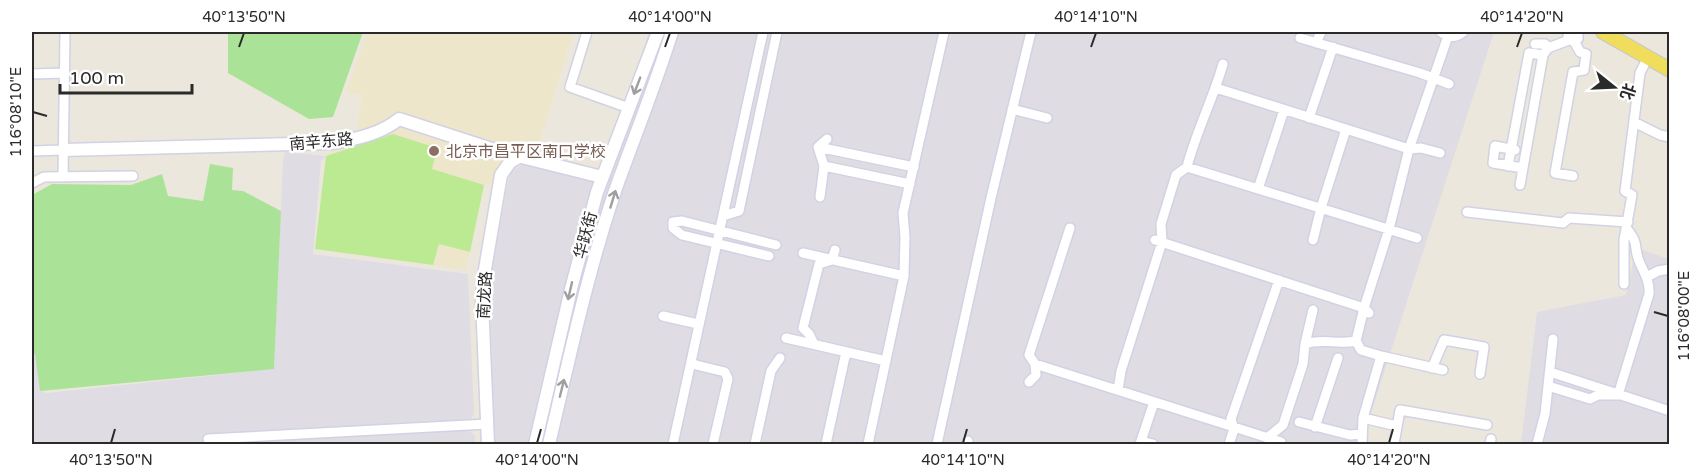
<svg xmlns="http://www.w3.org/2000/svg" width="1701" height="476" font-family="'Varela Round','Noto Sans SC',sans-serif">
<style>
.industrial{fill:#dfdce4}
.education{fill:#eee6cb}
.green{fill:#aae398}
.pitch{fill:#bcea93}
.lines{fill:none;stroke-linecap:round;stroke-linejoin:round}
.street-casing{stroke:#d1d2e3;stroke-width:12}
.secondary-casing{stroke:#d1d2e3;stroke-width:15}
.primary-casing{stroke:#c8c8c8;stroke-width:16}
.street{stroke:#fff;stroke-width:9}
.secondary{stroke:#fff;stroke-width:12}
.primary{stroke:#f1dd5c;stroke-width:14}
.oneway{stroke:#9f9f9f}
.ticks{fill:none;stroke:#2a2a2a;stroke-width:2}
.education-dot{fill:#8d6e63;stroke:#fff;stroke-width:2}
.labels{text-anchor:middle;stroke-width:5;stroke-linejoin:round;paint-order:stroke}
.street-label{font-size:16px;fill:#2a2a2a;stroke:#fff}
.education-label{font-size:16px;fill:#785e54;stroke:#fff;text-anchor:start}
.neatline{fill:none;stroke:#2a2a2a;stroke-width:2}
.ticks-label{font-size:15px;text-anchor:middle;fill:#2a2a2a}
</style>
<rect width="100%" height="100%" fill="#ece7dc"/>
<path class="industrial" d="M 649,32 L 1494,32 L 1361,444 L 493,444 L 490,281 L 510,171 L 525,163 L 598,180 L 603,170 Z
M 285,152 L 326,156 L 321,161 L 313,254 L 468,274 L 474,414 L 470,420 L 470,431 L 475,436 L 475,444 L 32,444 L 32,353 L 35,353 L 40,391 L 47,393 L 274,369 L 283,161 Z
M 1636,248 L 1669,259 L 1669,444 L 1521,444 L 1537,312 L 1626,295 Z"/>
<path class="education" d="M 368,32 L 573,32 L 536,154 L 506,156 L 494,183 L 484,185 L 466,270 L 315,249 L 326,156 L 333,149 L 357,131 L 362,95 L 345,93 Z"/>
<path class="green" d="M 228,32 L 363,32 L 333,117 L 309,119 L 228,73 Z
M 210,164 L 233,168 L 232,190 L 243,191 L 281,211 L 274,369 L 40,391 L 35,354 L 32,353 L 32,195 L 52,184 L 131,185 L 162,174 L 168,196 L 203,201 Z"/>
<path class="pitch" d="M 393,134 L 437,148 L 432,169 L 484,185 L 470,252 L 439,244 L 433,265 L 315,249 L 326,156 Z"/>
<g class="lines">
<defs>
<path id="street" d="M 587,32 L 570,87 L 629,108
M 1441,32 C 1448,38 1456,38 1463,32
M 1570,32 L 1568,36 L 1569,40 L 1574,41 L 1578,39 L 1578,32
M 1300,38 L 1420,73 L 1449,84
M 1316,43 L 1321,32
M 1535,44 L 1545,44 L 1548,48
M 32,74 L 64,73
M 1216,88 L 1409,149 L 1421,148 L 1440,153
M 1012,109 L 1047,118
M 1309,118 L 1333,47
M 1634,122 L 1660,135 L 1670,137
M 818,147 L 914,167
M 1515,150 L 1495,146 L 1493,163 L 1523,168
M 32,151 L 63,150
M 824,166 L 910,184
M 1508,166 L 1529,53 L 1543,55
M 1187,167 L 1417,238
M 1573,176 L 1555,173 L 1573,72 L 1584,70 L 1586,54 L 1580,52 L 1574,41
M 63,177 L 65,32
M 32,183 L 44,177 L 133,176
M 1520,185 L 1543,55 L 1548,48 L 1569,40
M 1258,189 L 1284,110
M 820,197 L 824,166 L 818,147 L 827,139
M 1467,212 L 1563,223 L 1569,218 L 1628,222
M 723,216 L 739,211 L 777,32
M 1155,240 L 1364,308 L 1369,313
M 1313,240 L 1321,208 L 1346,129
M 803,253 L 904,276
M 769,256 L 682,235 L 673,228 L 673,222 L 682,221 L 776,245
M 1647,277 L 1658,271 L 1670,269
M 1624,284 L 1624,240 L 1632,195 L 1625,191 L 1640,73 L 1648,57
M 663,316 L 698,324
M 786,338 L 886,361
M 1356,341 L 1361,350 L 1381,356 L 1363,418 L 1362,444
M 814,344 L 809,334 L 803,328 L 819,264 L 832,260 L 835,250
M 1305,344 C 1322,338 1338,345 1356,341 L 1364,308 L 1389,229 L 1409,149 L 1448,36
M 1381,356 L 1443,370
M 691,362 L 696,365 L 725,372 L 728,379 L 713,444
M 1035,364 L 1281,442
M 1432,368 L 1444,340 L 1484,347 L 1480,374
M 1550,372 L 1670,411
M 1029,382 L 1036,375 L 1035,364 L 1029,355 L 1070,228
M 1548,386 L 1590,399 L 1598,395 L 1616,395
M 1118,390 L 1121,371 L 1162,242 L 1161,224 L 1176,175 L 1187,167 C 1196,132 1213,99 1223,64
M 1618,395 L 1649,294 C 1650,281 1644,273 1639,261 C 1633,246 1640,245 1627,229
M 1363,418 L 1397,426
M 1299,422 L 1350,435 L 1362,434
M 1315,427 L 1338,358
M 1267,438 L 1283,425 L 1303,364 L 1305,344 L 1313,310
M 208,439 L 487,424
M 1141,441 L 1153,444
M 673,444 L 763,32
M 755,444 L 771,371 L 780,358
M 826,444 L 846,352
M 868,444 L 904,276 L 905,237 L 903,213 L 944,32
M 937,444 L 991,198 L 1031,32
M 966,444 L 968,441
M 1140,444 L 1154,402
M 1229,444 L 1234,429 L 1231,419 L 1279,280
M 1394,444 L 1400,410 L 1487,425
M 1490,444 L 1491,439
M 1537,444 L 1545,414 L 1553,339"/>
<path id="secondary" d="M 63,150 L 331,143 C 354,140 381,134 399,119 L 498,151 L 602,177
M 488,444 L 482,301 L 483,281 L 501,175 L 510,162 L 520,156
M 535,444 L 572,285 L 597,192 L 658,32
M 549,444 C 569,360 587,274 615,191 C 634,138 655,86 672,32"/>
<path id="primary" d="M 1603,32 L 1670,70"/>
</defs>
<use href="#street" class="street-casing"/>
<use href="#secondary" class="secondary-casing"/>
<use href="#primary" class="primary-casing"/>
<use href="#street" class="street"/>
<use href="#secondary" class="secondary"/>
<use href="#primary" class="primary"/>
</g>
<defs><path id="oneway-shaft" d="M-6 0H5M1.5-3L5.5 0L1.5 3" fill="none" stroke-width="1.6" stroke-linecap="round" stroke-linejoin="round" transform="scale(1.5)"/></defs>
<g class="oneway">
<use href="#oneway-shaft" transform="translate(637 86) rotate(111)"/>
<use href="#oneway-shaft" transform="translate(613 199) rotate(-73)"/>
<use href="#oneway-shaft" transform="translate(570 291) rotate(103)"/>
<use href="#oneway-shaft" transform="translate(562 388) rotate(-76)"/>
</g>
<path class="ticks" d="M 239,47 L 244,33M 665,47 L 670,33M 1091,47 L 1096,33M 1517,47 L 1522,33M 33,112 L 47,116M 1654,312 L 1668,316M 111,443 L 115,429M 537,443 L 541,429M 963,443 L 967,429M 1389,443 L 1393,429"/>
<circle class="education-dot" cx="434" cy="151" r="6"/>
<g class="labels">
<g class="street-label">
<text transform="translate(321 141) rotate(-5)" y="6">南辛东路</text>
<text transform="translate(585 235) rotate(-75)" y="6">华跃街</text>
<text transform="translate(484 295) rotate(-87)" y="6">南龙路</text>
</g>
<g class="education-label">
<text x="446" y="157">北京市昌平区南口学校</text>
</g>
</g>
<rect width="1701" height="476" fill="none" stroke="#ffffff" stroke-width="66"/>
<g transform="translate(1614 87) rotate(108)" stroke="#ffffff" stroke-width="4.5" paint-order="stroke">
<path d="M0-4.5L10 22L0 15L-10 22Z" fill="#2a2a2a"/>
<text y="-9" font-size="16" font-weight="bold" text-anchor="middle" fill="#2a2a2a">北</text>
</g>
<path d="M60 84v9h132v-9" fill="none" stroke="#2a2a2a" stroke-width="3"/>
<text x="69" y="84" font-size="18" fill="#2a2a2a" stroke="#ffffff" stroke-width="4.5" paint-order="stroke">100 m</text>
<rect x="33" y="33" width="1635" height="410" class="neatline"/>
<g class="ticks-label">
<text x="244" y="22">40°13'50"N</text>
<text x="670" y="22">40°14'00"N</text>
<text x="1096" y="22">40°14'10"N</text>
<text x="1522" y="22">40°14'20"N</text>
<text transform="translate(16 112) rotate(-90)" y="5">116°08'10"E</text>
<text transform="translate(1684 316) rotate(-90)" y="5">116°08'00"E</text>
<text x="111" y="465">40°13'50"N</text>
<text x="537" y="465">40°14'00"N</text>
<text x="963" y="465">40°14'10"N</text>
<text x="1389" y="465">40°14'20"N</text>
</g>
</svg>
